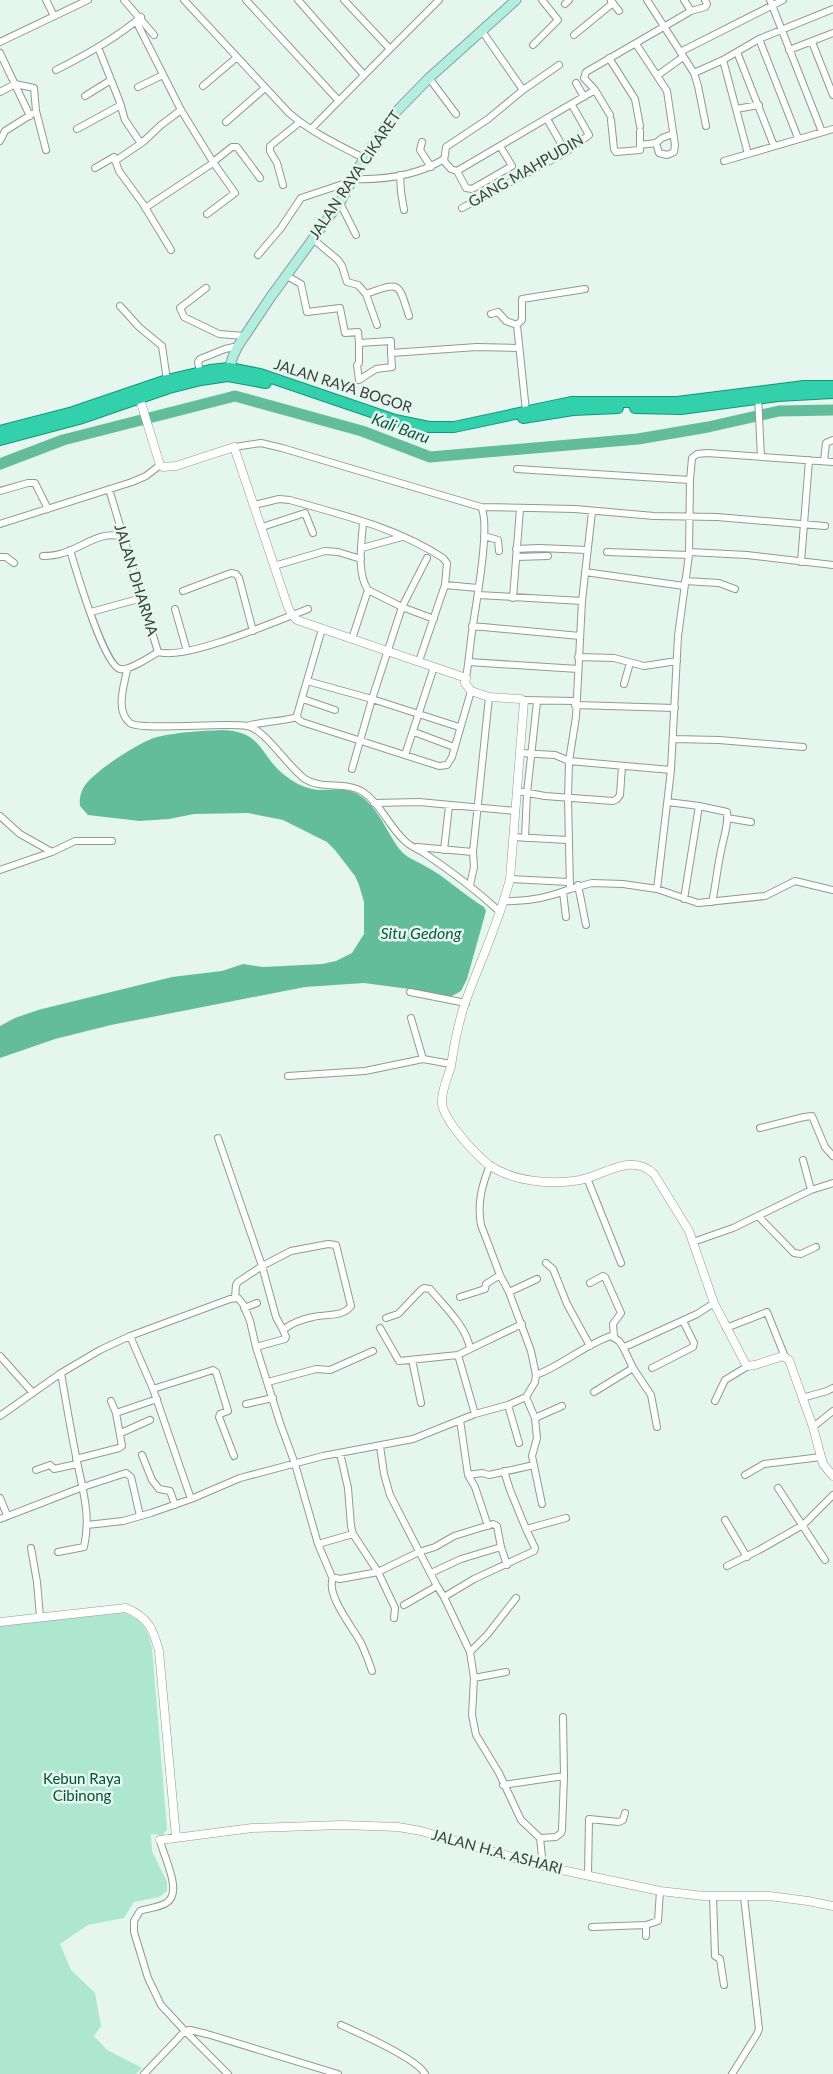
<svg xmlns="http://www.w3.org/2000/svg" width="833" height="2074" font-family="Lato,sans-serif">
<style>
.green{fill:#aee7d0}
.water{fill:#63bc9c}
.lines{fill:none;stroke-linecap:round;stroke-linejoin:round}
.river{stroke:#63bc9c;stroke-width:11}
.minor-casing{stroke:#8c9c95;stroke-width:8}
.tertiary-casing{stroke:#8c9c95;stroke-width:9}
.secondary-casing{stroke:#8c9c95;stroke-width:11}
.trunk-casing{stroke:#149678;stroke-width:12}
.minor{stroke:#fff;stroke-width:6}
.tertiary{stroke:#fff;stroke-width:8}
.secondary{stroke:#b2eee0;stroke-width:9}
.trunk{stroke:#33d0ac;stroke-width:10}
.labels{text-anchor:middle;stroke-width:5;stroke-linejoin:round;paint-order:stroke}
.street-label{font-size:15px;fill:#383f3c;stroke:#e4f6ee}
.park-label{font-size:15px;fill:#04513d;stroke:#e4f6ee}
.water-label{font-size:16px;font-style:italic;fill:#0c5641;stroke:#e4f6ee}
</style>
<rect width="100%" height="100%" fill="#e4f6ee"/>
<path class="green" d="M 124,1613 C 142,1620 148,1629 152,1648 L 167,1829 L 163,1835 L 151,1834 L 152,1851 L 167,1882 L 167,1891 L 159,1897 L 134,1902 L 124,1918 L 88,1925 L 60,1944 L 71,1970 L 95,1993 L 101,2026 L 94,2036 L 107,2050 L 142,2068 L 136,2074 L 0,2074 L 0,1625 Z"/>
<path class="water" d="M 223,730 C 265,732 259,757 287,777 C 296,784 307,789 319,790 C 333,790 347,787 359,795 C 380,808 387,835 402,852 C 409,859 417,861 425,866 C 446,877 464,895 484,907 L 486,911 L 467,979 L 461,991 L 450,997 L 432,995 L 417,990 L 364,983 L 305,987 L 111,1025 L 55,1039 L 0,1058 L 0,1026 L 15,1018 L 38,1010 L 172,977 L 222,971 L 243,964 L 263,967 L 322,964 L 336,961 L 352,953 L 364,934 L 364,902 L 359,885 L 355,876 L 335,850 L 327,842 L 283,820 L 248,813 L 194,814 L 169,819 L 140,821 L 88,815 L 80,806 C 79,799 81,790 86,784 C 98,769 139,742 157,737 C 178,732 202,731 223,730 Z"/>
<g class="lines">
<path class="river" d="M 0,464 L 63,440 L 235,396 L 362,431 L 430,457 L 638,439 L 708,427 L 779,411 L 833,410"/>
<defs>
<path id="minor" d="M 46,0 L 54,16
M 124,0 L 154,35
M 184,0 L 289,113 C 311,132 338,145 364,158
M 246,0 L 338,100
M 298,0 L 364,75
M 647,0 L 694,73 L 698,86 L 706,126
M 770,0 L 822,132
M 611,1 L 619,11
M 565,4 L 569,0
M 691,11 L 705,7 L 707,4 L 705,0
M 136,21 L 181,110 L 213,162 L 235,193 L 207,214
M 482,31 L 523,90
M 574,35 L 613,3
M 759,39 L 798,138
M 0,42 L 88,0
M 812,42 L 833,95
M 636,44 L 667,91 L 675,145 L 674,152 L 667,155 L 659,153 L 656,143
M 533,45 L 558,20 L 542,0
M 98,47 L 119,100 L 125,120 L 140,142 L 144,141 L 161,125 L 181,110
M 390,49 L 439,0
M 789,50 L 833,33
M 680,52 L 783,0
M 737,52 L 774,146
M 0,53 L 30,116
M 609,58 L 635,99 L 640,126
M 723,60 L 748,154
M 56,70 C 86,55 115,39 141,17
M 694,73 L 723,60 L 759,39 L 833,9
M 658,75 L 683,57
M 429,78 L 456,114
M 576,83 L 584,97
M 203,86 L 236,58
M 138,87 L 163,75
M 595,90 L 610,115
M 0,92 L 15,84 L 34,88 L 36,111 L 46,150
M 85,96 L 111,80
M 736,109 L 759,105
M 547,119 L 563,147
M 611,120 L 614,149 L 616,152 L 640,150 L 640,131
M 226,122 L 265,88
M 77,129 L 121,105
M 311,129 L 390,49 L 344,0
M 0,141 L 5,131 L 32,114
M 422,142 L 420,150 L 431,167
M 656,143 L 662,138 L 673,134
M 640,145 L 656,143
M 500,146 L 512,166 L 472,189 L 466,188 L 457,171 C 503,144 549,117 595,90 L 584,78 L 586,72 L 691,11 L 684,0
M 115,161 L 143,142
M 724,161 L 833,129
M 213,162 L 232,147 L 237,147 L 260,178
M 95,168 L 114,157 L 119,171 L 143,204 L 171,250
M 457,171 L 451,169 L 444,161 L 446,147 L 488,119 L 523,90 L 559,65
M 400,175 L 401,192 L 404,210
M 353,179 C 385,180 417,176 444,159
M 283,185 L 277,163 L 270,151 L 270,146 L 300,122
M 340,203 L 356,235
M 145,208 L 213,163
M 462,208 L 566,152 L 589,135 L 572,105
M 313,239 L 338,260 L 342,266 L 347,282 L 358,285 L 366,294 L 377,325
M 258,255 L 281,228 L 301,198 L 343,184 L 350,186
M 287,276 L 301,284 L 307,312 L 340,308 L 345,333 L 358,332 L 359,343 L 391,341 L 391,353 L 477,347 L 519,348
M 206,288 L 180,308 L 184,317 L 219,334 L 245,336
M 366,294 C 400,282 398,281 409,316
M 120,306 L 139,327 L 162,346 L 167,380
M 491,314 L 498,312 L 506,321 L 517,325
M 359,343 L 359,363 L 357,365 L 359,380 L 376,369 L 392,367 L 391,353
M 200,372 L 198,362 L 200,359 L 225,349 L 238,346
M 758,396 L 761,457
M 526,411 L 517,325 L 522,320 L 522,299 L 585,289
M 234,447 L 261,443 L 282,448 L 481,507 C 491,524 476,603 473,625 C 470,643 469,661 466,678
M 824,461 L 826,443 L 833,440
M 517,469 L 690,480
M 109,489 L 158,652
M 0,491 L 28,483 L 35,483 L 48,509
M 254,505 L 279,499 L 290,500 C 342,515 398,528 443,558 L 447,563 L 445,585 L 419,661
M 481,507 L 575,509 L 654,516 L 717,517 L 825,526
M 363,522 C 362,542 356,572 368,590 L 402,607 L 434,619
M 0,524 L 132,482 L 146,476 L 160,465
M 262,527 L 305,513 L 313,533
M 484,536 L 498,540 L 499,551
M 362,548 L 402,537
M 516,549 L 539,548 L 587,550
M 70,550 C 76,570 104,666 120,669 C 129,671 150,657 158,652
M 607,552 L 689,555
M 689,552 L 747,555 L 833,565
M 43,556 C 50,556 57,555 63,553 C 84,547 100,530 123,537
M 0,557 L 6,557 L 14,563
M 516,557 L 548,556
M 801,562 L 809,460
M 274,566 L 325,551 L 338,552 L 361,559
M 585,572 L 684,586
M 685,581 L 719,583 L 735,589
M 445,585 L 478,588
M 183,591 L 231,573 L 236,574 L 239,578 L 253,631
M 478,595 L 582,601
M 513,598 L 520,509
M 175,609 L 187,651
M 91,612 L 142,598
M 472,626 L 580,636
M 322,629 L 297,715 L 298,719 L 302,722 L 439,766 L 447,765 L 452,757 L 471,691
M 352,639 L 368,590
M 158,652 C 185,661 279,620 308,609
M 578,657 L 614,658 L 644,666 L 677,661
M 469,662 L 578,669
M 127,670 C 124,686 115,711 130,723 C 139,731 226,722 247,726 C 265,729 288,767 305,779 C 322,790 346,781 363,792 C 381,804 389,827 405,841 C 411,847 418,849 424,853 C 451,871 475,889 499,911
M 307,681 L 372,699 L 459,727
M 624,684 L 630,663
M 303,699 L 335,710
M 523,700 L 575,701
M 575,705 L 675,708
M 247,726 C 264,721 281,722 297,717
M 414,732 L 454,747
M 673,739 L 719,740 L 803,747
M 520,753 L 555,755 L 569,761 L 671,770
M 405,755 L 434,667
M 352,769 L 372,699 L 402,607 L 427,558
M 517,791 L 545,796 L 613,801 L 617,799 L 620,795 L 622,766
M 668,802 L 699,806 L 727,812 C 729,824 723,839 721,851 C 717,868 716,885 712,902
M 374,803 L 419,802 L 516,811
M 0,816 L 20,834 L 52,852 L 75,841 L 112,841
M 727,818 L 751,822
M 513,837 L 568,840
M 525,838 L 527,793 L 537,702
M 417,847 L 473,852
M 444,850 L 449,806
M 0,870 L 52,852
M 510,879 L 569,882
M 470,885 L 474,867 L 473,852 L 489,697
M 578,885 L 586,925
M 570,889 L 592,883 L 623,884 L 657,889 L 698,903 L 765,896 L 795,881 L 833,890
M 657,889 L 671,770 L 678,636 L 689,555 L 690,480 L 692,458 L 697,454 L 707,453 L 833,462
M 563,892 L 566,917
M 684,899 L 699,806
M 504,901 C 528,902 548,898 570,889 L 568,798 L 569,761 L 576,717 L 582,601 L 592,512
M 410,992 L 466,1003
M 411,1018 L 423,1059
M 288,1076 L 365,1071 L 423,1059 L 451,1064
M 760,1128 L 804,1117 L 812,1116 L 825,1147 L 833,1156
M 218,1138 L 262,1266 L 276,1317 L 283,1330
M 803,1160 L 811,1190
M 587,1178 L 621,1263
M 758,1216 L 794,1253 L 801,1254 L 816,1247
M 693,1242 L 733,1228 L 811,1190 L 833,1183
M 546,1263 L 553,1269 L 567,1304 L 590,1346
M 590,1283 L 603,1276 L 605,1277 L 621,1313 L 613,1324 L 614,1337
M 509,1292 L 537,1279
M 460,1297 L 485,1289 L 486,1284 L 500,1275
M 235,1298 L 236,1285 L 238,1282 L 262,1266 L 291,1251 L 328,1244 L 336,1245 L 351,1306 C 343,1317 326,1314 313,1317 C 302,1319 292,1323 283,1330 L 286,1337 L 285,1339 L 256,1347
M 244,1308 L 257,1303
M 386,1318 L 398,1314 L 421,1290 L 424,1288 L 430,1289 C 444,1306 467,1327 470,1349 L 458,1355 L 475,1414
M 380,1328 L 399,1361 L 458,1355
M 726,1328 L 767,1312 L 785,1357
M 130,1336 L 153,1389 L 191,1499
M 623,1347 L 633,1368 L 651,1395 L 657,1427
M 470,1349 L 522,1324
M 0,1356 L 33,1393
M 412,1360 L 421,1403
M 652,1368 L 693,1347 L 694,1343 L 683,1321
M 536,1375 C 563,1365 584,1345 611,1336 L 619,1341 L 623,1347 L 629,1345 L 697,1314 L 714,1303
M 268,1382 L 316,1369 L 330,1370 L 373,1351
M 153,1389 L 213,1370 L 216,1372 L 228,1411 L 220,1414 L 219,1417 L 234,1456
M 594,1392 L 633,1368
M 526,1397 L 535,1418 L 537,1438 L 532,1456 L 542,1504
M 802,1398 L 827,1391 L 833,1388
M 715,1401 L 725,1380 L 748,1366
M 246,1404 L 273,1398
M 508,1405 L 519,1443
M 116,1413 L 157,1399
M 0,1416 L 61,1373 L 100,1350 L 130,1336 L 230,1299 L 238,1298 L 243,1304 L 250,1321 L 256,1347 L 280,1423 L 295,1464 L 318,1544 L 332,1577 L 340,1579 L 378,1572 L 419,1552 L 435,1547 L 454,1536 L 493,1524 L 497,1526 L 501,1547 L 507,1565
M 535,1418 L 562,1406
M 460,1420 L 468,1475 L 475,1487 L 488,1526
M 813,1427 L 833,1411
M 121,1433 L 150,1420
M 380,1446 L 384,1474 L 390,1495 L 437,1586 L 444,1597 L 470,1652 L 474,1678 L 472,1715 L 476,1735 L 499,1773 L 521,1820 L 540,1838 L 543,1866
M 340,1453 L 348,1488 L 351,1526 L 353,1534 L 378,1572 L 395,1608 L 394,1618
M 142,1455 L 152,1480 L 159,1489 L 170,1491 L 175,1505
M 76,1459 L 119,1448 L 122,1446 L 116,1413 L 111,1401
M 36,1470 L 50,1465 L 54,1469 L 77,1464
M 504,1471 L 510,1490 L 526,1529
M 468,1475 L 482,1473 L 489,1475 L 534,1465
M 745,1475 L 764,1464 L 821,1457
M 778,1488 L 825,1560
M 0,1498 L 7,1515
M 0,1519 L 83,1487 L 126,1473 L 131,1477 L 140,1516
M 725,1520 L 747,1557
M 87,1525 L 123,1521 L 151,1513 L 191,1499 L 240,1478 L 323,1456 L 413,1439 L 475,1414 L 508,1405 L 526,1397 L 535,1382 L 536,1375 L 531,1351 L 509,1292 L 500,1275 L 481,1225 C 477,1203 482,1185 490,1165
M 318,1544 L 353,1534
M 31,1548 L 37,1582 L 40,1617
M 58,1552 L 84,1547 C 91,1515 83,1492 77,1461 C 71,1432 66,1402 61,1373
M 727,1566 L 759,1550 L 803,1525 L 833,1495
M 431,1573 L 461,1559 L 501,1547
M 333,1578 C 325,1595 355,1630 362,1645 C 366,1654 369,1662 372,1671
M 444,1597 L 474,1579 L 534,1551 L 535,1548 L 526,1529 L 566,1518
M 404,1605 L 437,1586
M 470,1652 L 487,1635 L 516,1598
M 474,1678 L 506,1672
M 503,1785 L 564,1776
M 540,1838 L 556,1837 L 561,1833 L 562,1830 L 564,1776 L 563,1717
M 160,1840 C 163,1856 184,1893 166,1903 C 158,1908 148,1908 140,1911 L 134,1921 L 134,1932 L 148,1978 L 161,2005 L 185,2031 L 190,2030 L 207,2034 L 338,2074
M 588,1875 L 589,1819 L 619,1822 L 623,1820 L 625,1813
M 713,1896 L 715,1956 L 720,1959 L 724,1985
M 592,1927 L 646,1925
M 646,1936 L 646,1925 L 658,1921 L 660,1891
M 341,2025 C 359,2033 418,2059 425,2074
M 144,2074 L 185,2031 L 228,2074
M 732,2074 L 757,2034 L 759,2029 L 744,1897"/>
<path id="tertiary" d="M 138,393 L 160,465 L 163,467 L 176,466 L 234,447 L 288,607 L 292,615 L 297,620 L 466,678 L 465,683 L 471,691 L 489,697 L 521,699 L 524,701 L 510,879 C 499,922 480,962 465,1003 C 458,1024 454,1045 451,1066 C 448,1077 441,1091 442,1103 C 442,1111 450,1122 455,1129 C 465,1142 476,1155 489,1165 C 514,1182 551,1185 580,1180 C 605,1175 632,1152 654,1174 L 689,1231 L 714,1303 L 745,1363 L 748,1366 L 755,1365 L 783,1356 L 789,1360 L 813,1427 L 823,1464 L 833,1476
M 0,1622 L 126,1608 C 149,1618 153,1629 159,1651 L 176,1837
M 160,1840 L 252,1828 L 342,1825 L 398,1827 L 421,1831 L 543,1866 L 660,1891 L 704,1896 L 769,1896 L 808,1901 L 833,1906"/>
<path id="secondary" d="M 228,373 L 233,356 L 238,346 L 270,298 L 342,199 L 364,158 L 393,115 L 429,78 L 516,0"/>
<path id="trunk" d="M 635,408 L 681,409 L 778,396 L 833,393
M 523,418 L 573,410 L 618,408
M 0,431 L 73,412 L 167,380 L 210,370 L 229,368 L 260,374 L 395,420 L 429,427 L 454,427 L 571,402 L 677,402 L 804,386 L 833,386
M 0,440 L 79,419 L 169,388 L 201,380 L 228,376 L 266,383"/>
</defs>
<use href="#minor" class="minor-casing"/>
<use href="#tertiary" class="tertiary-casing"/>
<use href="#secondary" class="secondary-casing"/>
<use href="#trunk" class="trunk-casing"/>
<use href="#minor" class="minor"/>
<use href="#tertiary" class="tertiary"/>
<use href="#secondary" class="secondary"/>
<use href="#trunk" class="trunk"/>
</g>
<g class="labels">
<g class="street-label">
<text transform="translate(526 171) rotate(-30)" y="5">GANG MAHPUDIN</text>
<text transform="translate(355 175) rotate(-56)" y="5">JALAN RAYA CIKARET</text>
<text transform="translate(343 386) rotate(18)" y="5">JALAN RAYA BOGOR</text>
<text transform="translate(136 580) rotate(73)" y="5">JALAN DHARMA</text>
<text transform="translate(497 1852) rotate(15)" y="5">JALAN H.A. ASHARI</text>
</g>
<g class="park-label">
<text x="82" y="1784">Kebun Raya<tspan x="82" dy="17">Cibinong</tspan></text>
</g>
<g class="water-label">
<text transform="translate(401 428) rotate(20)" y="6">Kali Baru</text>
<text x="421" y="939">Situ Gedong</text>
</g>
</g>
</svg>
